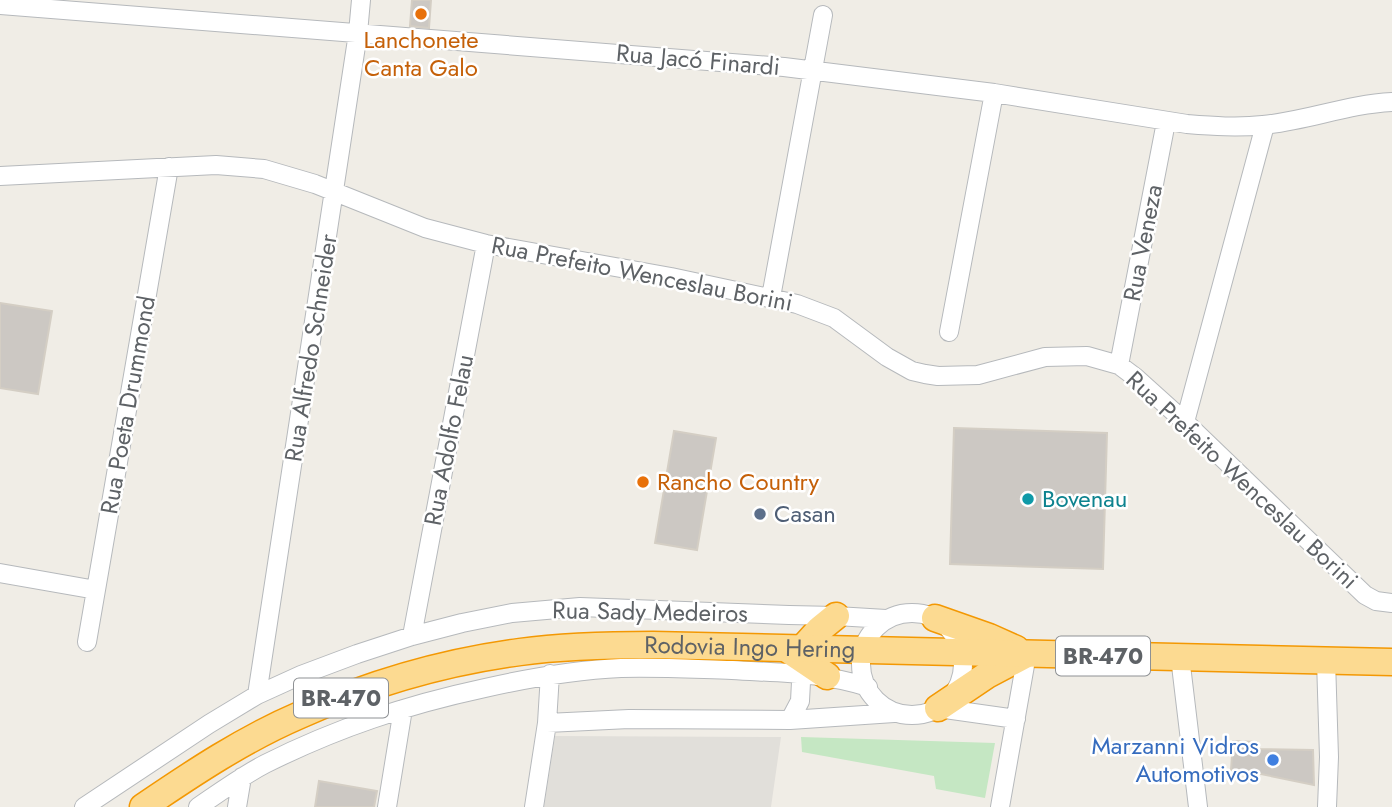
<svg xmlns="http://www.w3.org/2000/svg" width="1392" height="807" font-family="Jost,sans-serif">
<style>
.industrial{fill:#e1dfda}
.green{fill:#c5e7c3}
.building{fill:#ccc8c3;stroke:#d4cec4;stroke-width:2}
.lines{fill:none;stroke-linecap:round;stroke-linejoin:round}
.minor-casing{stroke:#b6b9bc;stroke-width:20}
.highway-casing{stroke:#f39803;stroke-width:29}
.minor{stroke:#fff;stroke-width:18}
.highway{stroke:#fcda91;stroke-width:26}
.food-dot{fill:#e8710a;stroke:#fff;stroke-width:2.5}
.culture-dot{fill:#0f9aa8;stroke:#fff;stroke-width:2.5}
.service-dot{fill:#5c6f8a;stroke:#fff;stroke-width:2.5}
.shop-dot{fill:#3f7fe0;stroke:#fff;stroke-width:2.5}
.labels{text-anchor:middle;stroke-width:5;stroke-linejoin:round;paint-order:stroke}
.shield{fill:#fff;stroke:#8e9194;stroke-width:2}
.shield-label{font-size:23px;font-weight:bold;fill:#5e6266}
.food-label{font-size:24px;fill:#c56008;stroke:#fff}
.street-label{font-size:24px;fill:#5e6266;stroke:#fff}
.culture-label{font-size:24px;fill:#0d838f;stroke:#fff;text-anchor:start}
.service-label{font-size:24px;fill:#4e5e75;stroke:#fff;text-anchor:start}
.shop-label{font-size:24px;fill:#366cbe;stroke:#fff;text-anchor:end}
</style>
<rect width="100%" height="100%" fill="#f0ede6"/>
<path class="industrial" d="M 555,736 L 781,737 L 771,807 L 544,807 Z"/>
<path class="green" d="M 801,737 L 995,743 L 985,798 L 936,789 L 934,776 L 802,752 Z"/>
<path class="building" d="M 412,0 L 431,0 L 429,28 L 410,26 Z
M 0,303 L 52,311 L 38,394 L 0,388 Z
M 954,428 L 1107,433 L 1103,569 L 950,564 Z
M 674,431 L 716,438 L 697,550 L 655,543 Z
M 1233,741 L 1257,742 L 1256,749 L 1313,750 L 1314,785 L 1256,773 L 1231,770 Z
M 319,781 L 377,791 L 374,807 L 315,807 Z"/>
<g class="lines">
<defs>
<path id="minor" d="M 0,5 L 784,67 L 994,93 L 1187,124 C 1212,126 1238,128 1263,125 C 1307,121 1348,104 1392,102
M 0,176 L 216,165 L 264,169 L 315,184 L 425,228 L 486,244 L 671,277 L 797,304 L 834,318 L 887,357 L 912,371 L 925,374 L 938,376 L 978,375 L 1045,357 L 1087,356 L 1119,365 L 1135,377 L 1185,422 L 1365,595 L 1376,601 L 1392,603
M 771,297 L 823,15
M 949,332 L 994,93
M 1119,365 L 1166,122
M 1185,422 L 1265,125
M 0,573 L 96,590
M861 664a51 51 0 1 1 102 0a51 51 0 1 1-102 0Z
M 412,636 L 486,244
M 87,642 L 169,167
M 1180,657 L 1198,807
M 1326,660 L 1329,757 L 1327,807
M 257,695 L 358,33 L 361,0
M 938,708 L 1016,719
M 790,720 L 800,701 L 802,663
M 547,723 L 629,719 L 790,720 L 894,713
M 84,807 L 209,724 L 257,695 L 301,675 L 357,654 L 412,636 L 462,623 L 512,613 L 580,607 L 789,615 L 836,616 L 886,619
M 198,807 C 220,792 242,776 265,764 C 337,728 406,705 485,688 C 529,678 575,670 621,668 C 658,667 695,669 732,670 C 780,673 821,672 868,687
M 237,807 L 242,777
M 387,807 L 403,709
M 534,807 L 547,723 L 550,674
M 1000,807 L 1027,654"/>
<g id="highway">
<path d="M 935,618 L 989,637 L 1016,649"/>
<path d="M 787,649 L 827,676"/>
<path d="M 802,649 L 820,629 L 836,616"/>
<path d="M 938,708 L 987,675 L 1025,655"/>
<path id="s1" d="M 143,807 C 193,773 244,739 300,715 C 369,684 445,662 520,652 C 564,646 609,645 653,645 L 1392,662"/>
</g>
</defs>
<use href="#minor" class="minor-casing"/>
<use href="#highway" class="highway-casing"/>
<use href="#minor" class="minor"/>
<use href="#highway" class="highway"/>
</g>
<g class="food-dot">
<circle cx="421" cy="14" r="7"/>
<circle cx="643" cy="482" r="7"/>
</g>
<circle class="culture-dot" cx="1028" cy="499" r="7"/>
<circle class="service-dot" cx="760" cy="514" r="7"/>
<circle class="shop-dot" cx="1273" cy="760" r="7"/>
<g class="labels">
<g class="shield">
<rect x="1056" y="636.5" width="94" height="39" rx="5"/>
<rect x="294" y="678.5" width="94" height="39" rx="5"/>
</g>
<g class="shield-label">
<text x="1103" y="664">BR-470</text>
<text x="341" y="706">BR-470</text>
</g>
<g class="food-label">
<text x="421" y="48">Lanchonete<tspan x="421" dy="28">Canta Galo</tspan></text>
<text x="657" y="490" text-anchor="start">Rancho Country</text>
</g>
<g class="street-label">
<text transform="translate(698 60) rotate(5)" y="8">Rua Jacó Finardi</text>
<text transform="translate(1143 243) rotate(-79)" y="8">Rua Veneza</text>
<text transform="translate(642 274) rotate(11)" y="8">Rua Prefeito Wenceslau Borini</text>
<text transform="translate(311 348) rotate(-81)" y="8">Rua Alfredo Schneider</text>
<text transform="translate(128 405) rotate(-80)" y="8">Rua Poeta Drummond</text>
<text transform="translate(449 440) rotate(-79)" y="8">Rua Adolfo Felau</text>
<text transform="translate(1242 480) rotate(43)" y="8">Rua Prefeito Wenceslau Borini</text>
<text transform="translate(650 612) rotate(1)" y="8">Rua Sady Medeiros</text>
<text dy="8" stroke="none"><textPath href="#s1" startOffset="642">Rodovia Ingo Hering</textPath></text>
</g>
<g class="culture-label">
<text x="1042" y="507">Bovenau</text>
</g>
<g class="service-label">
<text x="774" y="522">Casan</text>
</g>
<g class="shop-label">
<text x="1259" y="754">Marzanni Vidros<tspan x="1259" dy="28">Automotivos</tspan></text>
</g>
</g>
</svg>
